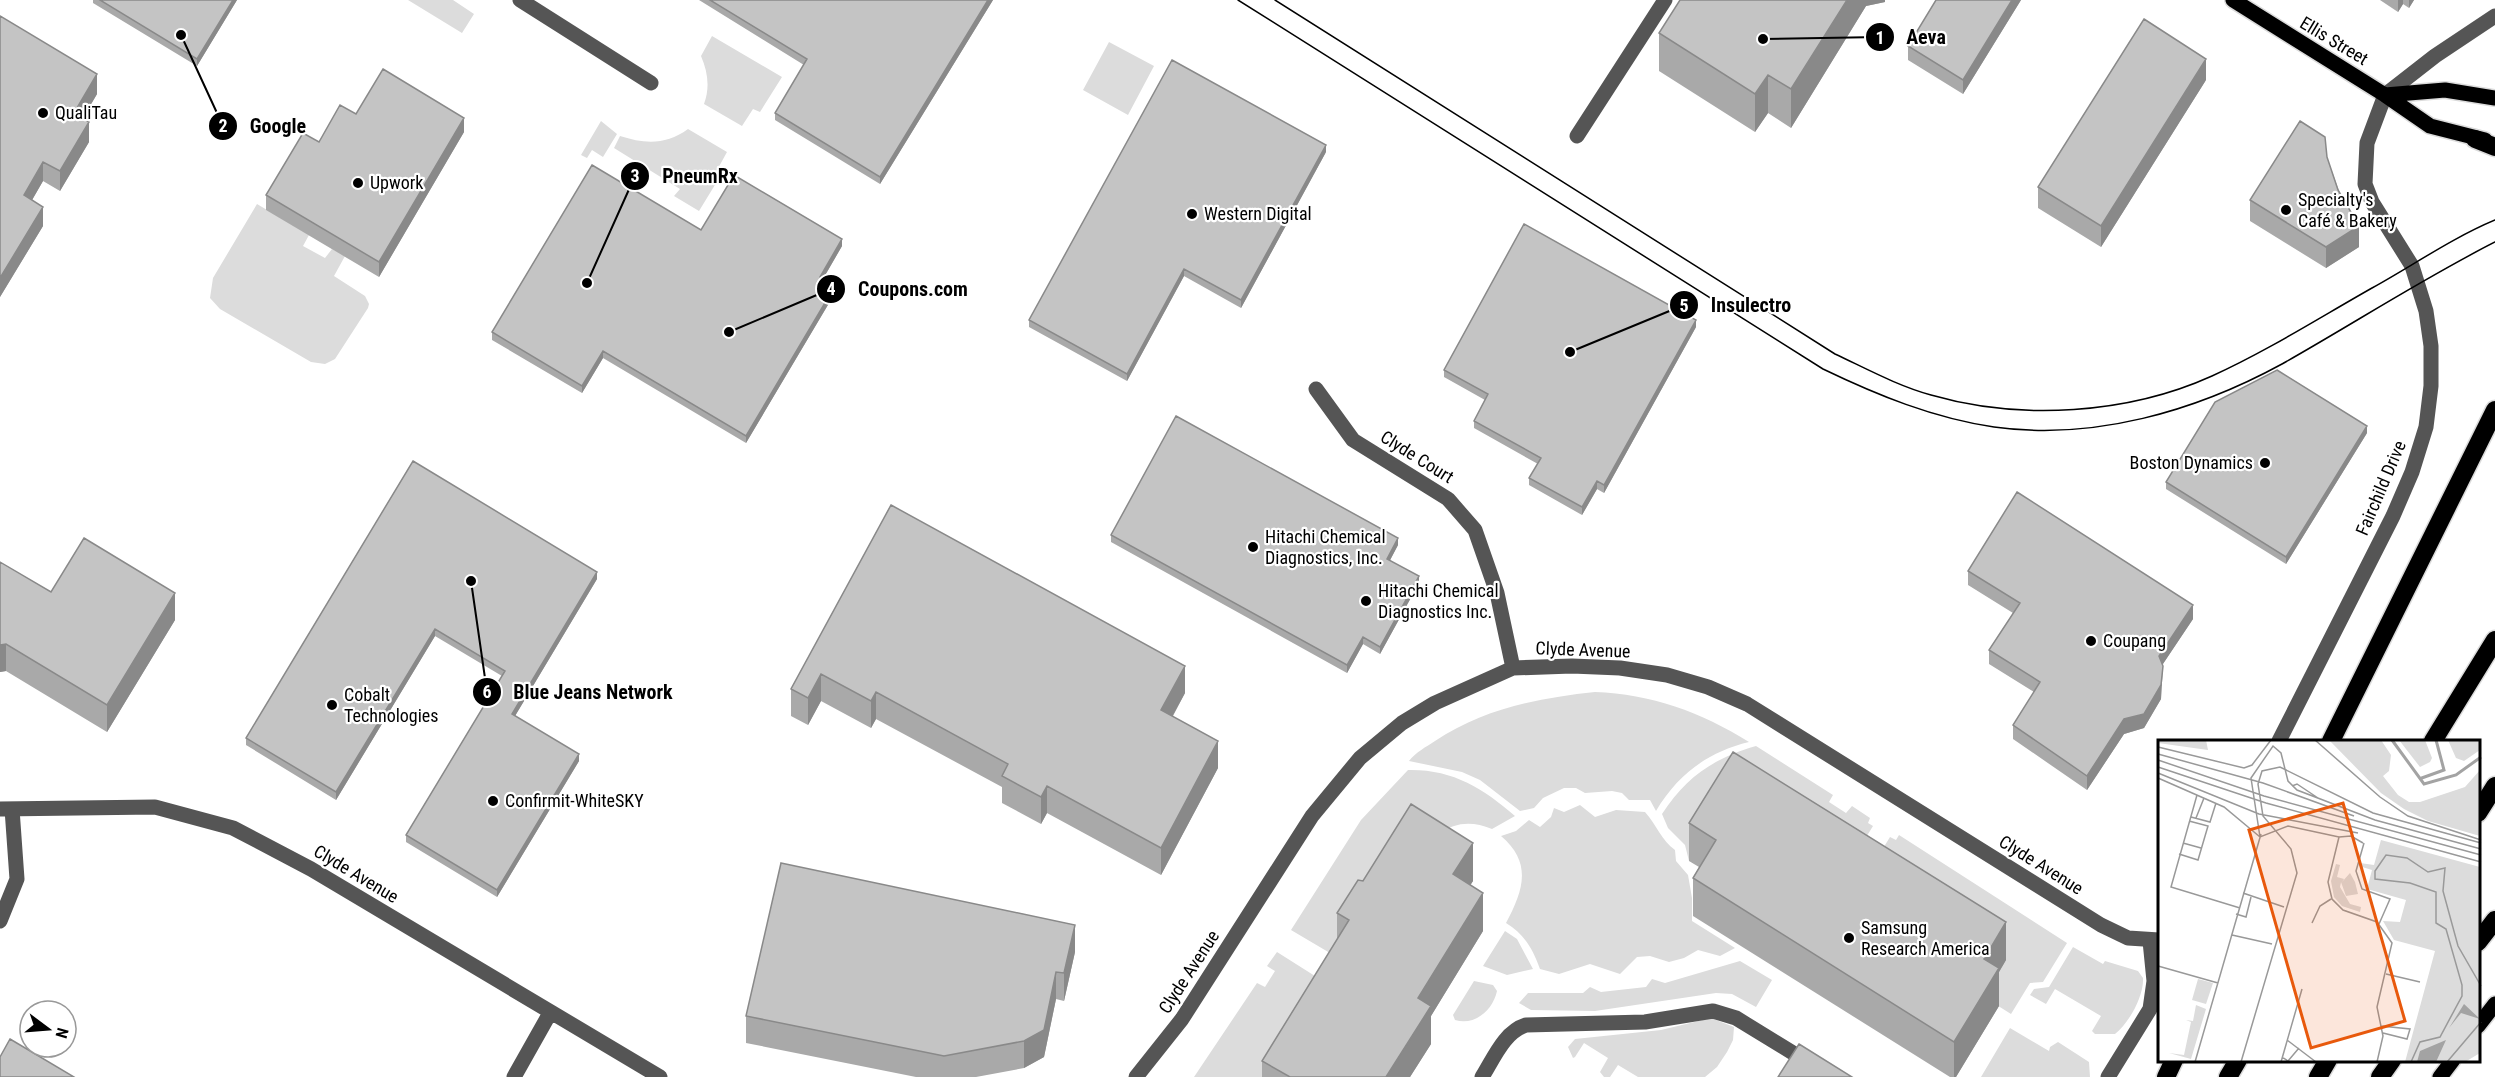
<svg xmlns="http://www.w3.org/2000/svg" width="2495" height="1077" font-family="'Roboto Condensed',sans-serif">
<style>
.green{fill:#dcdcdc}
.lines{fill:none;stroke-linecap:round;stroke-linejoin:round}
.major-casing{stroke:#dbdbdb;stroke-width:18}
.highway-casing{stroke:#dbdbdb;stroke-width:21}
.minor{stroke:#555;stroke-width:15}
.major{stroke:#000;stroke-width:15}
.highway{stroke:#000;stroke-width:18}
.tram{stroke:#000;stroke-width:1.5}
.wall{fill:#a9a9a9}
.shaded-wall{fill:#898989}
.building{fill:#c4c4c4;stroke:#898989;stroke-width:1.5}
.poi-dot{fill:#000;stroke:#fff;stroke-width:2}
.labels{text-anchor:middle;stroke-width:4.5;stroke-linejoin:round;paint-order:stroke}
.street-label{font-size:18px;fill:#000;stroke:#fff}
.poi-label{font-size:18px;fill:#000;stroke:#fff;text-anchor:start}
.inset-river{fill:none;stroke:#a3a3a3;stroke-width:3}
.inset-road{fill:none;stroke:#999;stroke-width:1.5}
.view{fill:#e8590c;fill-opacity:0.15;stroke:#e8590c;stroke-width:3}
.inset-edge{fill:none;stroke:#000;stroke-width:3}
.leader{fill:none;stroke:#000;stroke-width:2}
.callout-dot{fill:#000;stroke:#fff;stroke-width:2}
.mark-label{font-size:18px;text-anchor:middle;font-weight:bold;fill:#fff}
.callout-label{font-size:20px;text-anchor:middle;font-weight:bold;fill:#000;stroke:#fff;stroke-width:4.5;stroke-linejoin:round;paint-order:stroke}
</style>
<rect width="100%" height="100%" fill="#fff"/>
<path class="green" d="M 408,0 L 453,0 L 474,14 L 462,33 Z
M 712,36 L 782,77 L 760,112 L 753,109 L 742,126 L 704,104 C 710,88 708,72 701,56 Z
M 1109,42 L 1154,66 L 1128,115 L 1083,90 Z
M 601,121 L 617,134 L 603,157 L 592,150 L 587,158 L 581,155 Z
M 688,129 L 727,152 L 716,172 L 721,175 L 699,211 L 674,196 L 680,189 L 614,148 L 620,136 C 645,144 666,145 688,129 Z
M 257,204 L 309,235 L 303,246 L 325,258 L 332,249 L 345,256 L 334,276 L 365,296 L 369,304 L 368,308 L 335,359 L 325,364 L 311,362 L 220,309 L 210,298 L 213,278 Z
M 1595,692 C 1651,694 1701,712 1749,742 C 1708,752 1678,774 1656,811 L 1650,800 L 1629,800 L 1622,793 L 1612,791 L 1585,793 L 1576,788 L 1564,788 L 1543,798 L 1534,808 L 1520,811 L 1480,780 L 1462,772 L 1409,761 C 1416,752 1426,747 1435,741 C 1483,709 1538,698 1595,692 Z
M 1756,746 L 1833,795 L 1829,802 L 1846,813 L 1852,806 L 1870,818 L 1868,823 L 1873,826 L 1865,839 L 1733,790 L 1689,861 L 1685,845 L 1668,828 L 1662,814 C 1686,777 1714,758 1756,746 Z
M 1408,770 C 1452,769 1483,788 1515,816 L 1492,829 C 1472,821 1456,822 1438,834 L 1335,956 L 1291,930 L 1361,820 Z
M 1580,805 L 1595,817 L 1616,810 L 1645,812 C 1656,824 1662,841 1675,850 L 1676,861 L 1688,875 L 1692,898 L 1692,921 L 1735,948 L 1720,956 L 1698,950 L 1684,958 L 1669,962 L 1650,956 L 1637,957 L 1620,974 L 1590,964 L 1559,974 L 1540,969 C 1533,949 1524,934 1506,923 C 1523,891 1533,863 1501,836 L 1516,831 L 1529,820 L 1540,827 L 1551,817 L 1554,808 L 1564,812 Z
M 1899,835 L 2067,943 L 2043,982 L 2030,983 L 2011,1014 L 1984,997 L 1882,850 L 1890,837 L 1896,840 Z
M 1505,931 L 1517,939 L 1533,969 L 1507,975 L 1483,966 Z
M 2073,947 L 2103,964 L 2105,961 L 2138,971 L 2143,978 C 2144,996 2129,1023 2115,1034 L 2095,1034 L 2092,1031 L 2101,1016 L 2055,989 L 2046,1004 L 2030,995 L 2034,989 L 2049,987 Z
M 1277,952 L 1326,983 L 1267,1077 L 1194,1077 L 1257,983 L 1265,987 L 1275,971 L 1267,966 Z
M 1740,961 L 1772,980 L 1756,1007 L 1732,994 L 1716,993 L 1595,1011 L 1531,1010 L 1519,1003 L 1528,993 L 1583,993 L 1590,987 L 1601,992 L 1646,987 L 1652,979 L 1665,983 Z
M 1474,981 L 1493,985 L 1497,991 C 1493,1010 1475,1026 1455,1020 L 1453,1015 Z
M 1711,1018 L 1734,1027 L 1733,1040 L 1727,1052 L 1717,1067 L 1705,1077 L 1638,1077 L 1618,1065 L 1610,1077 L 1604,1077 L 1600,1072 L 1608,1058 L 1584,1043 L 1575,1057 L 1573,1058 L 1568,1047 L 1575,1039 L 1661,1030 Z
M 2010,1028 L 2049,1051 L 2050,1047 L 2058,1042 L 2089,1062 L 2090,1077 L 1981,1077 Z"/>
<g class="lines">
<defs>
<path id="major" d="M 2233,0 L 2385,95 L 2430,126 L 2485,140
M 2385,95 L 2445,90 L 2495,98
M 2478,1026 L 2495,1004
M 2440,1077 L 2453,1060"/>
<path id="highway" d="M 2475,139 L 2495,147
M 2331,741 L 2495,410
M 2433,741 L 2495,640
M 2478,813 L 2495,786
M 2478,942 L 2495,920
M 2166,1077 L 2174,1060
M 2228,1077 L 2238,1060
M 2318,1077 L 2328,1060
M 2380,1077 L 2392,1060"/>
</defs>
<use href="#major" class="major-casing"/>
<use href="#highway" class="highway-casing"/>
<path class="minor" d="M 520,0 L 651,83
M 1577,136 L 1665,0
M 1316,389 L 1353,440 L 1448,499 L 1475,530 L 1497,593 L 1513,668
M 2279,741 L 2393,516 L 2412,472 L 2426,427 L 2431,386 L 2431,346 L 2426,311 L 2412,266 L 2372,202 L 2365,184 L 2367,143 L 2385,95 L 2435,56 L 2495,16
M 0,809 L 155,807 L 233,828 L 311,869 L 660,1077
M 0,921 L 17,879 L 12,809
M 514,1077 L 550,1013
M 1136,1077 L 1182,1019 L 1312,816 L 1360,758 L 1402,723 L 1435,703 L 1513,668 L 1572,666 L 1620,668 L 1667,675 L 1708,687 L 1747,704 L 2101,925 L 2128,938 L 2159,940
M 1482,1077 C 1494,1058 1504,1032 1526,1025 L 1645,1022 L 1713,1011 L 1736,1018 L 1832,1077
M 2108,1077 L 2150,1009 L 2154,981 L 2150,941"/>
<use href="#major" class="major"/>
<use href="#highway" class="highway"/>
<path class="tram" d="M 1238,0 L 1823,369 C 1877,395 1933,418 1994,427 C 2093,441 2196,411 2282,364 C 2353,324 2422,279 2495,242
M 1275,0 L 1835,354 C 1867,369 1898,386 1931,395 C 2021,421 2128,414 2212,376 C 2267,351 2319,318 2372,288 C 2412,266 2452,238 2495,220"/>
</g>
<path class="wall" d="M 93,0 L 237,0 L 197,66 L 93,3 Z
M 699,0 L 993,0 L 880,184 L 775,120 L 775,113 L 804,65 Z
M 1885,0 L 1885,2 L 1866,6 L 1791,128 L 1768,113 L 1755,132 L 1659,71 L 1659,33 Z
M 1936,0 L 2021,0 L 1963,94 L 1908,60 L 1908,46 Z
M 2380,0 L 2414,0 L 2409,8 L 2403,4 L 2398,12 Z
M 0,16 L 97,94 L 83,118 L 89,142 L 60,191 L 43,181 L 32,200 L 43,226 L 0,297 Z
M 2206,80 L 2101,247 L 2038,208 L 2038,187 Z
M 356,114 L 464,132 L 379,277 L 266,210 L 266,195 L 319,142 Z
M 1326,152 L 1241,308 L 1184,276 L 1127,381 L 1029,327 L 1029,320 Z
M 2327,157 L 2359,247 L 2326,268 L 2250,221 L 2250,200 Z
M 701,230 L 842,246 L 823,279 L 835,293 L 746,443 L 603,358 L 582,393 L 492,340 L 492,332 Z
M 1696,327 L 1604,493 L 1597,489 L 1582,515 L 1529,485 L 1529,478 L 1538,464 L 1474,428 L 1474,421 L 1485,400 L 1444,377 L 1444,370 Z
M 2367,433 L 2286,564 L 2166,489 L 2166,482 Z
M 413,461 L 597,579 L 515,716 L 579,761 L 497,897 L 406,842 L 406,835 L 502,676 L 435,636 L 336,800 L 246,745 L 246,738 Z
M 891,505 L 1185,693 L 1173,716 L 1218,768 L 1161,875 L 1047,813 L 1041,824 L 1002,803 L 1002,787 L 876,719 L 871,728 L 821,701 L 808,725 L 791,716 L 791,689 Z
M 1111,535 L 1398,545 L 1390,560 L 1419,583 L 1380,654 L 1363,644 L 1347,673 L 1111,542 Z
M 0,562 L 51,592 L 175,620 L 107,732 L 6,671 L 0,672 Z
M 1968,571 L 2193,619 L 2162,665 L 2161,699 L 2144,728 L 2124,734 L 2087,790 L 2013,739 L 2013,725 L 2034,692 L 1989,664 L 1989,650 L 2013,613 L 1968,585 Z
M 1689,823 L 2006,960 L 1999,972 L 1999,1006 L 1956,1077 L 1950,1077 L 1693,916 L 1693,878 L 1699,867 L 1689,861 Z
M 1363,881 L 1473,881 L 1470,885 L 1483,931 L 1431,1016 L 1431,1044 L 1410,1077 L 1262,1077 L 1262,1061 L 1337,940 L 1337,913 Z
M 1075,952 L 1064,1001 L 1056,999 L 1044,1057 L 1024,1068 L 976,1077 L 916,1077 L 746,1043 L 746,1016 Z"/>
<path class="shaded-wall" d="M 233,0 L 237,0 L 197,66 L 197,59 Z
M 988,0 L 993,0 L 880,184 L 880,177 Z
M 1847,0 L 1885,0 L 1885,2 L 1866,6 L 1791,128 L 1791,89 Z
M 2012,0 L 2021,0 L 1963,94 L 1963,80 Z
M 2398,0 L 2403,0 L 2403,4 L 2398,12 Z
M 2409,0 L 2414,0 L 2409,8 Z
M 2206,59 L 2206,80 L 2101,247 L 2101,226 Z
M 97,74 L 97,94 L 74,133 L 74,113 Z
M 1768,75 L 1768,113 L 1755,132 L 1755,94 Z
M 464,118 L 464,132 L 379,277 L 379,262 Z
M 89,122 L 89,142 L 60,191 L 60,171 Z
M 1326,145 L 1326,152 L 1241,308 L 1241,300 Z
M 43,162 L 43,181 L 24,214 L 24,195 Z
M 43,207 L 43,226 L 0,297 L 0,278 Z
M 2359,226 L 2359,247 L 2326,268 L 2326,247 Z
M 842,239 L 842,246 L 820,284 L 820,277 Z
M 1184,269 L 1184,276 L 1127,381 L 1127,374 Z
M 835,286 L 835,293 L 746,443 L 746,436 Z
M 1696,320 L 1696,327 L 1604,493 L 1604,485 Z
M 603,351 L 603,358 L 582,393 L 582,386 Z
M 2367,426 L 2367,433 L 2286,564 L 2286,557 Z
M 1597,481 L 1597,489 L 1582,515 L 1582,507 Z
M 1398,538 L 1398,545 L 1387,566 L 1387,559 Z
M 597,572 L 597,579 L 512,721 L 512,714 Z
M 1419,576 L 1419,583 L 1380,654 L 1380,647 Z
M 175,593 L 175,620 L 107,732 L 107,705 Z
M 2193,605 L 2193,619 L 2159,670 L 2159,656 Z
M 435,629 L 435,636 L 336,800 L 336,792 Z
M 1363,637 L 1363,644 L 1347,673 L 1347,665 Z
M 6,644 L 6,671 L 0,672 L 0,645 Z
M 1185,666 L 1185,693 L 1161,737 L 1161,710 Z
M 2163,666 L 2161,699 L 2144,728 L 2124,734 L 2087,790 L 2087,776 L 2124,719 Z
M 821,674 L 821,701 L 808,725 L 808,698 Z
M 876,692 L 876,719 L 871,728 L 871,701 Z
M 1218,741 L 1218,768 L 1161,875 L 1161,848 Z
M 579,754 L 579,761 L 497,897 L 497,890 Z
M 1047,786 L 1047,813 L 1041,824 L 1041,797 Z
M 1473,843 L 1473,881 L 1453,913 L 1453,874 Z
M 1483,893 L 1483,931 L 1431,1016 L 1431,1044 L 1410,1077 L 1386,1077 L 1418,998 Z
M 2006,922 L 2006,960 L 1999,972 L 1999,1006 L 1956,1077 L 1954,1077 L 1954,1042 L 1984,959 Z
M 1075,925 L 1075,952 L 1064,1001 L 1064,973 Z
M 1056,972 L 1056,999 L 1044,1057 L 1024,1068 L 1024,1041 Z"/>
<path class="building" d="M 100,0 L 233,0 L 197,59 Z
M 710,0 L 988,0 L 880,177 L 775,113 L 807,59 Z
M 1680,0 L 1847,0 L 1791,89 L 1768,75 L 1755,94 L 1659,33 Z
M 1936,0 L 2012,0 L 1963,80 L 1908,46 Z
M 0,16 L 97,74 L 74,113 L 89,122 L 60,171 L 43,162 L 24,195 L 43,207 L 0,278 Z
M 2144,19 L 2206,59 L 2101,226 L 2038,187 Z
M 1172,60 L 1326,145 L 1241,300 L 1184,269 L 1127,374 L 1029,320 Z
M 383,69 L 464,118 L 379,262 L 266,195 L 303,133 L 319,142 L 340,105 L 356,114 Z
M 2300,121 L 2325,137 L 2327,157 L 2338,190 L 2359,226 L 2326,247 L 2250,200 Z
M 592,165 L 701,230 L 734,175 L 842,239 L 820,277 L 835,286 L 746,436 L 603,351 L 582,386 L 492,332 Z
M 1524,224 L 1696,320 L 1604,485 L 1597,481 L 1582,507 L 1529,478 L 1541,458 L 1474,421 L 1488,394 L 1444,370 Z
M 2277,370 L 2367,426 L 2286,557 L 2166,482 L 2215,402 Z
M 1176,416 L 1398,538 L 1387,559 L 1419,576 L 1380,647 L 1363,637 L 1347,665 L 1111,535 Z
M 413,461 L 597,572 L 512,714 L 579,754 L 497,890 L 406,835 L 505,671 L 435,629 L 336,792 L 246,738 Z
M 2017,492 L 2193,605 L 2159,656 L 2163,666 L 2161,685 L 2144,714 L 2124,719 L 2087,776 L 2013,725 L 2040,682 L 1989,650 L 2020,603 L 1968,571 Z
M 891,505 L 1185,666 L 1161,710 L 1218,741 L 1161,848 L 1047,786 L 1041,797 L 1002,776 L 1008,764 L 876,692 L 871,701 L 821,674 L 808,698 L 791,689 Z
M 84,538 L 175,593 L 107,705 L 6,644 L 0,645 L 0,562 L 51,592 Z
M 1733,752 L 2006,922 L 1984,959 L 1999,968 L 1954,1042 L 1693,878 L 1716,840 L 1689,823 Z
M 1411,804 L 1473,843 L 1453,874 L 1483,893 L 1418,998 L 1431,1006 L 1386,1077 L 1290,1077 L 1262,1061 L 1349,920 L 1337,913 L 1358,880 L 1363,881 Z
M 781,863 L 1075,925 L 1064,973 L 1056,972 L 1044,1030 L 1024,1041 L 944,1056 L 746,1016 Z
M 10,1039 L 74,1077 L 0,1077 L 0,1057 Z
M 1799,1044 L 1852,1077 L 1778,1077 Z"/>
<g class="poi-dot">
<circle cx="43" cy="113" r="6"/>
<circle cx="358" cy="183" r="6"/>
<circle cx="2286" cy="210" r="6"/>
<circle cx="1192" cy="214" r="6"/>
<circle cx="2265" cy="463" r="6"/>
<circle cx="1253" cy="547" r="6"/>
<circle cx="1366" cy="601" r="6"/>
<circle cx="2091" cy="641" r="6"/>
<circle cx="332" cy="705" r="6"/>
<circle cx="493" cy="801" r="6"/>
<circle cx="1849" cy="938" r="6"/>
</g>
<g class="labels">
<g class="street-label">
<text transform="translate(2334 41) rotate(31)" y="6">Ellis Street</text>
<text transform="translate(1417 457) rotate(32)" y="6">Clyde Court</text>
<text transform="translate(2381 488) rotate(-67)" y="6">Fairchild Drive</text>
<text transform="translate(1583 650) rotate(2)" y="6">Clyde Avenue</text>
<text transform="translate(2041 865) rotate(32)" y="6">Clyde Avenue</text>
<text transform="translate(356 874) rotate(31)" y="6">Clyde Avenue</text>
<text transform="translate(1189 972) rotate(-57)" y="6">Clyde Avenue</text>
</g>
<g class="poi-label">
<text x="55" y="119">QualiTau</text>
<text x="370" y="189">Upwork</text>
<text x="2298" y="206">Specialty's<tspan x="2298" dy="21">Café &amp; Bakery</tspan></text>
<text x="1204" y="220">Western Digital</text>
<text x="2253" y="469" text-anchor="end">Boston Dynamics</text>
<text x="1265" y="543">Hitachi Chemical<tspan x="1265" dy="21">Diagnostics, Inc.</tspan></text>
<text x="1378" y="597">Hitachi Chemical<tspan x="1378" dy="21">Diagnostics Inc.</tspan></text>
<text x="2103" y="647">Coupang</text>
<text x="344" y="701">Cobalt<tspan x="344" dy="21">Technologies</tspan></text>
<text x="505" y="807">Confirmit-WhiteSKY</text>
<text x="1861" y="934">Samsung<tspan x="1861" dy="21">Research America</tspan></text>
</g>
</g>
<g transform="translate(2158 740)">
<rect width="322" height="322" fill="#fff"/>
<path d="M 0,0 L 48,0 L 50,10 L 0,3 ZM 171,0 L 223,0 L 233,15 L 231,31 L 225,36 L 240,55 L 251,62 L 262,62 L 307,47 L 322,30 L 322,96 L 270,81 L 246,69 L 223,53 ZM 241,0 L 267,0 L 274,18 L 272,22 L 262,27 ZM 290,0 L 322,0 L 322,10 L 306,21 L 298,18 ZM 223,100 L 322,127 L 322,313 L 307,322 L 247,322 L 277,211 L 236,200 L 225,181 L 242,182 L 248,160 L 209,149 L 214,130 L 201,126 L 202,123 L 216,125 ZM 178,124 L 182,125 L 179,137 L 186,139 L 184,142 L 192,133 L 197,142 L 200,154 L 188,156 L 183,142 L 182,147 L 192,164 L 203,167 L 202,172 L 184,166 L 176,157 L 173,141 ZM 40,239 L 55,243 L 48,264 L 34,260 ZM 38,265 L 48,269 L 33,319 L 11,313 L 26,315 L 33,282 L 28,280 L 35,281 Z" fill="#dcdcdc"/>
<path d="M 306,264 L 322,279 L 303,273 L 291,288 ZM 288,300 L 278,322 L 259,322 L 262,311 Z" fill="#a3a3a3"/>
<path class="inset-river" d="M 234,0 L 266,44 L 298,35 L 323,17M 261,39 L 286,30 L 278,0"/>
<path class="inset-road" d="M 157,0 L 222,57 L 250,76 L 323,100M 0,7 L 86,28 L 94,25 L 113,0M 0,14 L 105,43 L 196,76M 0,20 L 106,56 L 323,115M 0,27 L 108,63 L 323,122M 0,33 L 101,74 L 200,93M 0,38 L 66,67 L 102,97 L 130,86 L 181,97M 134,46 L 139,44 L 160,58M 39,55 L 13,147 L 82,168M 33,77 L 52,82 L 58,63M 38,78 L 46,58M 102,97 L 93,38 L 115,6 L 123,13 L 130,41 L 139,50 L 217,80 L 323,109M 181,97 L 170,142 L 174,159 L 185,170 L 219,182 L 234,203 L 219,267 L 225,296 L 219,322M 181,97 L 193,96 L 205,103M 25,103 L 43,108M 206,103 L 198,131 L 204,149 L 232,159 L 221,184M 21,114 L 40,120 L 50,86 L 31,81M 85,153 L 126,167M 78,174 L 88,177 L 93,157M 154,183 L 162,166 L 173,159M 74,195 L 114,204M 0,226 L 60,243M 228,234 L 262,242M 223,286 L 252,289 L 249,299 L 225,293M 129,300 L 158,322M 124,317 L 130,321 L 141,308M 37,322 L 103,94M 83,322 L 139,133 L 133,109 L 105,76 L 100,44 L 104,31 L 122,27 L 215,73 L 323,103M 123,322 L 144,249M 253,322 L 262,302 L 282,297 L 304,256 L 304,245 L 288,189 L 278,183 L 278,152 L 252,143 L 217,139 L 217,131 L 228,115 L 249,118 L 270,132 L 287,128 L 285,151 L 300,206 L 323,246M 289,322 L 323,282"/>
<path class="view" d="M 185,63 L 247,281 L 153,308 L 91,90 Z"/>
<rect width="322" height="322" class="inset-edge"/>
</g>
<path class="leader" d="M1763 39L1880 37M181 35L223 126M587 283L635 176M729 332L831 289M1570 352L1684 305M471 581L487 692"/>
<g class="callout-dot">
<circle cx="1763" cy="39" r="6"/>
<circle cx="181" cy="35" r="6"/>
<circle cx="587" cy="283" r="6"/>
<circle cx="729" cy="332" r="6"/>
<circle cx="1570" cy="352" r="6"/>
<circle cx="471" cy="581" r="6"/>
<circle cx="1880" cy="37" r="15"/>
<circle cx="223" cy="126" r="15"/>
<circle cx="635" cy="176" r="15"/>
<circle cx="831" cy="289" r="15"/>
<circle cx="1684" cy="305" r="15"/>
<circle cx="487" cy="692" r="15"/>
</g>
<g class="mark-label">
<text x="1880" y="44">1</text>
<text x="223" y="132">2</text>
<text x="635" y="182">3</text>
<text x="831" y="295">4</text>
<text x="1684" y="312">5</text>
<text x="487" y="698">6</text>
</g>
<g class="callout-label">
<text x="1926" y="44">Aeva</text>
<text x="278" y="133">Google</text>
<text x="700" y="183">PneumRx</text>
<text x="913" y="296">Coupons.com</text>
<text x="1751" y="312">Insulectro</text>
<text x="593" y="699">Blue Jeans Network</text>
</g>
<g transform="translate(48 1029) rotate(106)"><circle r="28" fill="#ffffff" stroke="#999999" stroke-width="1.5"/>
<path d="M0-4.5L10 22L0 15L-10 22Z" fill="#000000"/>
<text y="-9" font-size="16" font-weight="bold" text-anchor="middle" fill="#000000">N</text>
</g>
</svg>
